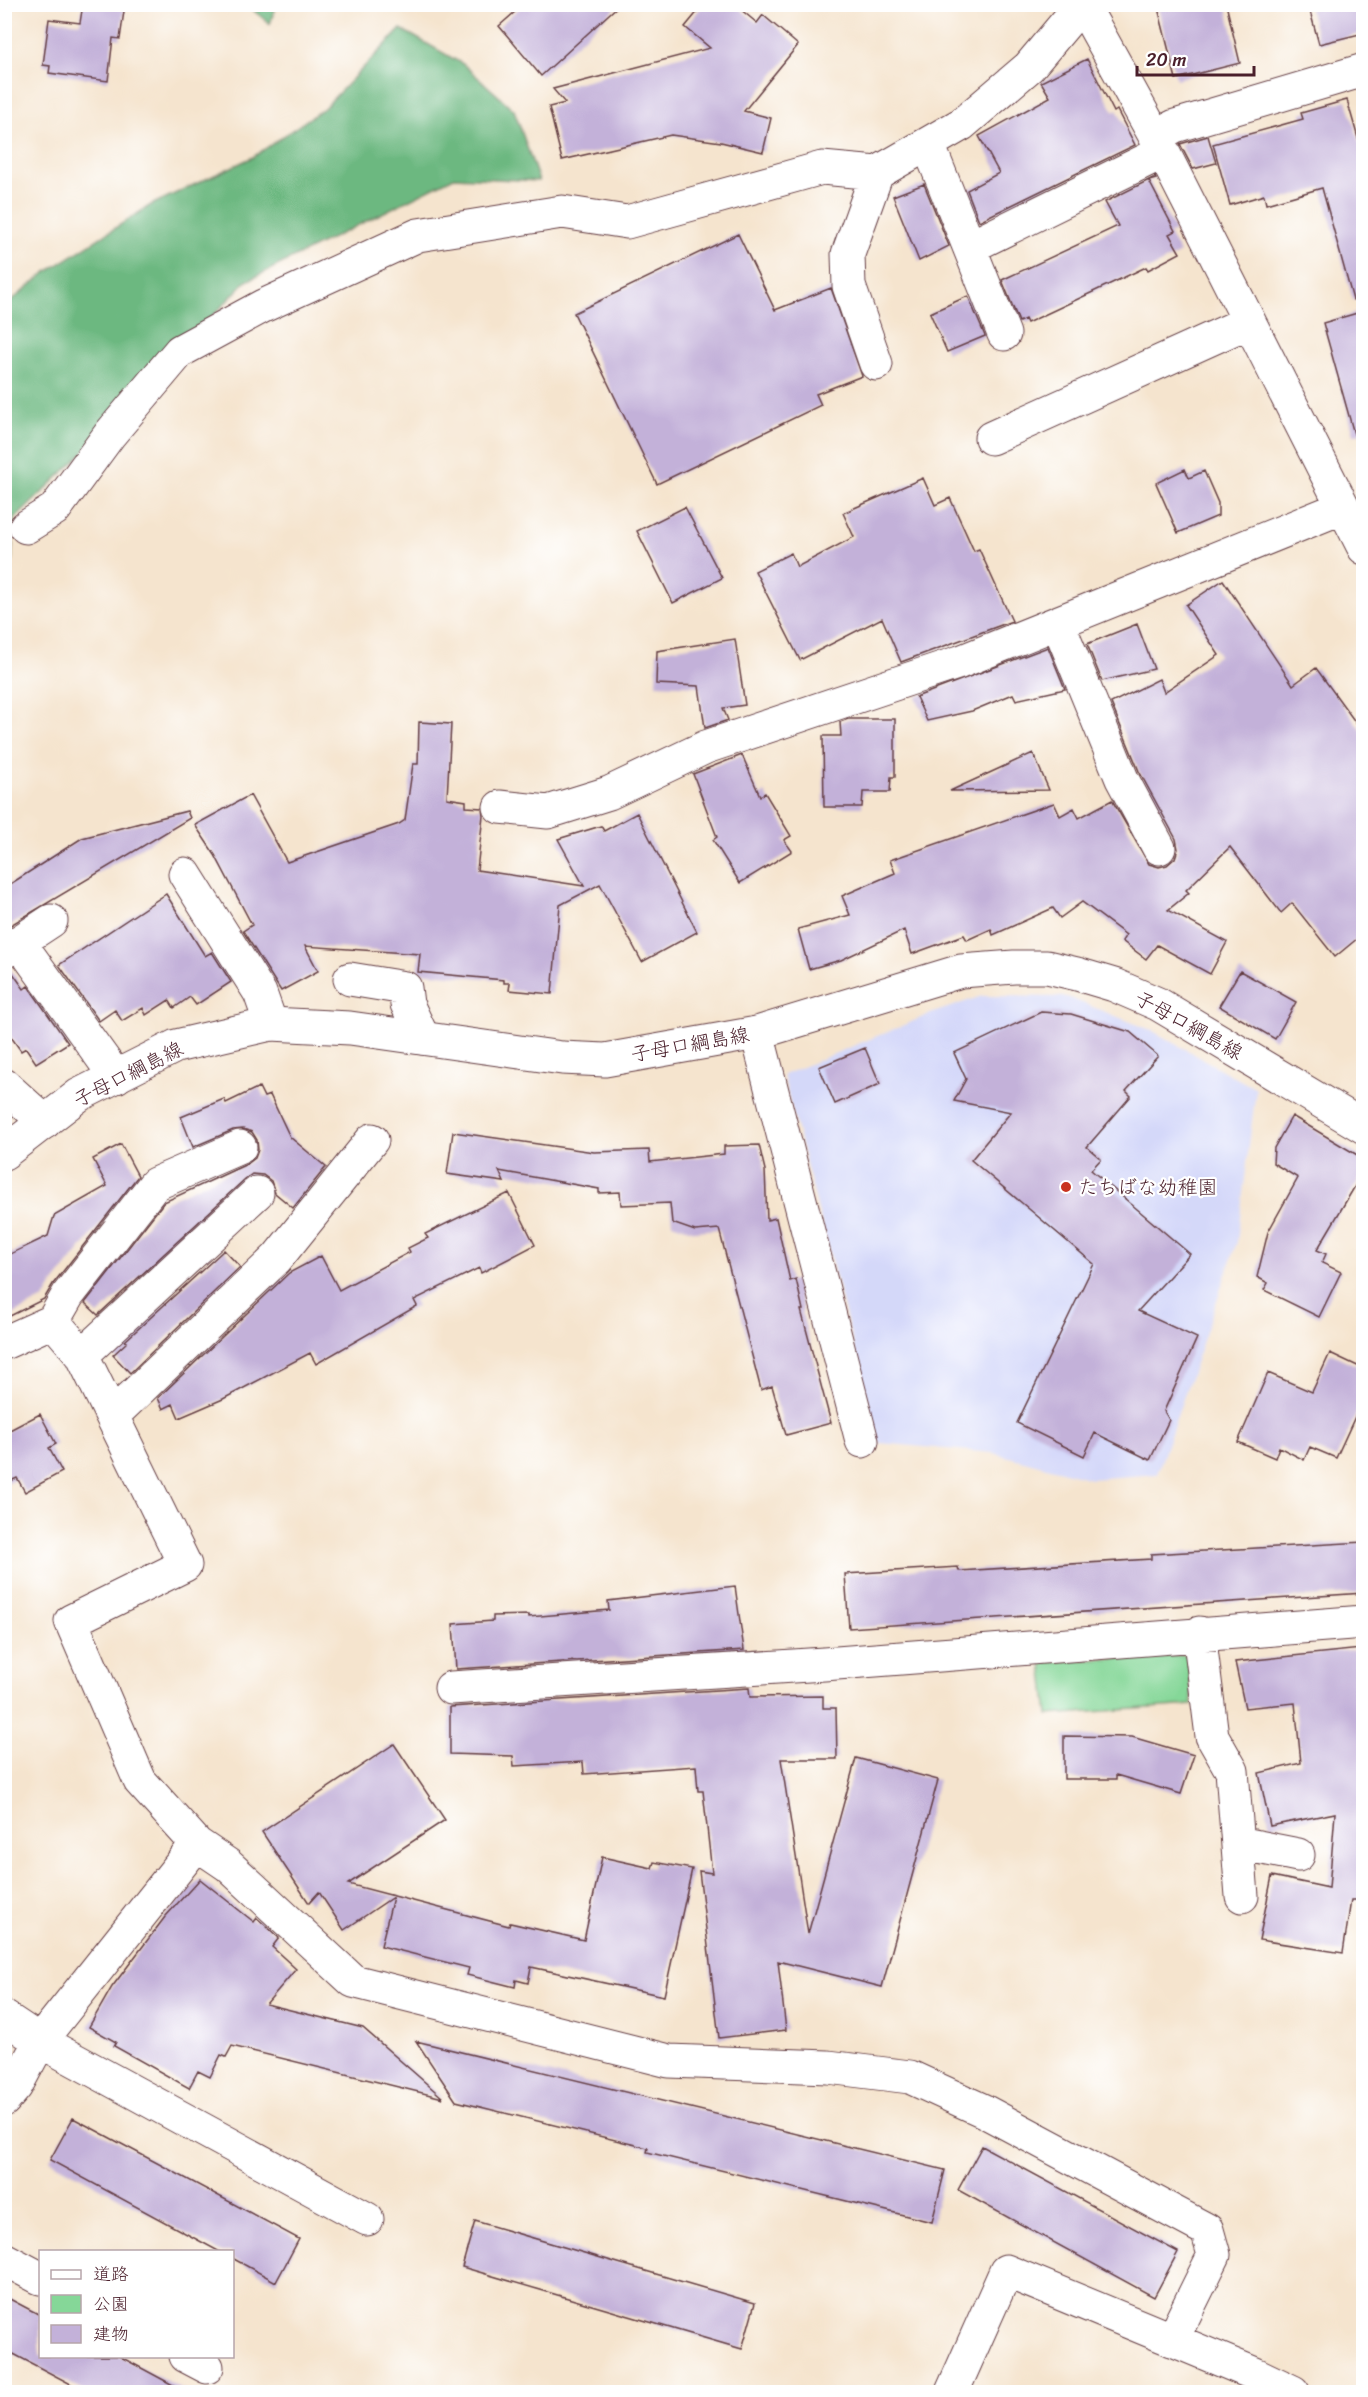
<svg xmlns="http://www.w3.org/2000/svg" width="1368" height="2397" font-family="Sriracha,'Klee One',sans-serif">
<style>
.built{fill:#d4d8f9}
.green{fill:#85d798;stroke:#687b62;stroke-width:1.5}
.forest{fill:#6cb880;stroke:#5b6c56;stroke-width:1.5}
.building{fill:#c3b1d9}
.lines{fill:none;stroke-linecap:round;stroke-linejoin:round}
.minor-casing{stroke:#643d43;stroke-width:35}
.major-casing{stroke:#643d43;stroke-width:35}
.minor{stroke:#fff;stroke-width:33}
.major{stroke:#fff;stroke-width:33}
.poi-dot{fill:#c8321e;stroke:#fff;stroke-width:2}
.labels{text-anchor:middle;stroke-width:4.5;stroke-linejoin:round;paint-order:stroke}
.street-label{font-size:20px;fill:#4a1f2b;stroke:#fff}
.poi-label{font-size:20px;fill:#4a1f2b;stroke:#fff;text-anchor:start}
</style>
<rect width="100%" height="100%" fill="#fff"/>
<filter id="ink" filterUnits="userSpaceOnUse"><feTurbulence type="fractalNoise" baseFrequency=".0167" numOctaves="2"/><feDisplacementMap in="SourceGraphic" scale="12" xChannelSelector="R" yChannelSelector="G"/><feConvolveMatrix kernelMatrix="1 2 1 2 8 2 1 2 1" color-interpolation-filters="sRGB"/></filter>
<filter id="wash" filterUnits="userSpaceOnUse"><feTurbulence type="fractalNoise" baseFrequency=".008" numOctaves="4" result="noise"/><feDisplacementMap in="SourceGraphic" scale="24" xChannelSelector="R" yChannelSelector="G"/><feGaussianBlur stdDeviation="1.35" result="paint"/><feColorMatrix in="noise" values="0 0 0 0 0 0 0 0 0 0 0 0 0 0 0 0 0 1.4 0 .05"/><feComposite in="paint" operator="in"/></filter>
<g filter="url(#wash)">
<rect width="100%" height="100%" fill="#f5e4ce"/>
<path class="built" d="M 982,996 L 1067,997 L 1151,1030 L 1256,1089 L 1237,1242 L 1157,1474 L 1091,1479 L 994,1453 L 879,1443 L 783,1075 L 933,1013 Z"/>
<path class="green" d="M 1188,1655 L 1192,1705 L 1048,1715 L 1042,1662 Z"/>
<path class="forest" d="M 247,5 L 276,5 L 270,24 Z
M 401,29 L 463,64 L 514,110 L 539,181 L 454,177 L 245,282 L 85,451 L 14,520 L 11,571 L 5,579 L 5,306 L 45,273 L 151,205 L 253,157 L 324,108 Z"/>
<g id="blocks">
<path class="building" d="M 83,4 L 125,4 L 120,39 L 113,38 L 108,81 L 49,73 L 50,66 L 43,65 L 49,19 L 80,23 Z
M 524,4 L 620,4 L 541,76 L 499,26 Z
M 704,4 L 734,4 L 757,23 L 763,15 L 798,45 L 744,111 L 771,118 L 763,152 L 721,142 L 671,135 L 562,160 L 549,107 L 565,103 L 553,89 L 710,48 L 685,27 Z
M 1157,4 L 1226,4 L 1240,63 L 1176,79 Z
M 1308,4 L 1364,4 L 1364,33 L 1319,44 Z
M 1087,59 L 1114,112 L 1117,110 L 1135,145 L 979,221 L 967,190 L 999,173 L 979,136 L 1050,97 L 1041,82 Z
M 1347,100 L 1364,159 L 1364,299 L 1353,300 L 1322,188 L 1266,204 L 1264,195 L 1230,205 L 1213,144 L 1303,119 L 1301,113 Z
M 1208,136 L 1216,163 L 1193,169 L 1180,144 Z
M 1155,177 L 1156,179 L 1149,181 L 1175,231 L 1169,234 L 1180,253 L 1148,270 L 1146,267 L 1027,323 L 1025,319 L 1019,322 L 1002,280 L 1118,226 L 1105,202 Z
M 924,184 L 949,246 L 919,261 L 893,196 Z
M 738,234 L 775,310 L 831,288 L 862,376 L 816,394 L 821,405 L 657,484 L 574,313 Z
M 968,296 L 985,336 L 947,352 L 930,313 Z
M 1364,311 L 1364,433 L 1354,434 L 1323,323 Z
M 1185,469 L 1189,478 L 1204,471 L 1218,503 L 1218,516 L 1178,533 L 1156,483 Z
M 923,478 L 935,505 L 950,498 L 974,551 L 979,549 L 1012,621 L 901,662 L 882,618 L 800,660 L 755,571 L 791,553 L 797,567 L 854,537 L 843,513 Z
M 685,507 L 722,578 L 673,603 L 637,531 Z
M 1223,580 L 1293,685 L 1316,668 L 1364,734 L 1364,933 L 1335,957 L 1292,903 L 1281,913 L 1230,847 L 1186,890 L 1189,893 L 1168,910 L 1227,942 L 1210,974 L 1157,945 L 1146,959 L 1122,941 L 1126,935 L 1082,902 L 1060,918 L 1053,908 L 993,935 L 991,929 L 967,940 L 964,935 L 912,954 L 904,930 L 841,960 L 809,969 L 798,929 L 850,915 L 842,896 L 895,873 L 890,860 L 1054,803 L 1060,816 L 1074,808 L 1079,818 L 1112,800 L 1149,864 L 1159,867 L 1167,865 L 1175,858 L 1178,849 L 1176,839 L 1139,771 L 1111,703 L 1159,679 L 1164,692 L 1219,655 L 1186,605 Z
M 1137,624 L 1154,669 L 1102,681 L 1087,644 Z
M 735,639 L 745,705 L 723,708 L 728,720 L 705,728 L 699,686 L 656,684 L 657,651 Z
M 1048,647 L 1065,689 L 1016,700 L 1013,694 L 972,711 L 927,721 L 916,697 Z
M 848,719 L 895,719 L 895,777 L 891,777 L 890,792 L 863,792 L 862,807 L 824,807 L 823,736 L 841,736 L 840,722 Z
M 419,722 L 451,724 L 447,798 L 466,801 L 466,807 L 482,808 L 483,815 L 477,870 L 584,886 L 558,839 L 601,826 L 604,831 L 637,813 L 697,932 L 642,962 L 600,884 L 560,905 L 552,994 L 509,990 L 510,983 L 504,983 L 504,980 L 418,972 L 420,954 L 305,946 L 318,971 L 281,991 L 243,931 L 252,925 L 215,855 L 195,825 L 250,795 L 287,862 L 399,824 L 405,820 L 413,764 L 418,764 Z
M 1033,753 L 1049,790 L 950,791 Z
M 742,755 L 760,796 L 765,793 L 791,836 L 784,840 L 792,851 L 740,883 L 713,840 L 717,837 L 693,774 Z
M 187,811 L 190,818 L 4,929 L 4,888 L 82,838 Z
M 166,894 L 205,956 L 212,952 L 231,982 L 196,1005 L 190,997 L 174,1008 L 169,1000 L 146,1015 L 143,1008 L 122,1021 L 115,1010 L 99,1021 L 59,965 Z
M 10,969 L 24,989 L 28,986 L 68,1043 L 36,1063 L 26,1048 L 21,1051 L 4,1027 L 4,971 Z
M 1240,971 L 1296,1002 L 1275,1039 L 1219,1006 Z
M 1041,1012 L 1071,1014 L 1130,1032 L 1158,1056 L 1126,1091 L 1131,1096 L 1087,1147 L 1101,1159 L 1091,1170 L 1190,1254 L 1138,1311 L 1197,1338 L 1164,1411 L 1169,1420 L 1150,1460 L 1095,1433 L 1084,1456 L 1017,1423 L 1094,1264 L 971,1160 L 1011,1112 L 954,1101 L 966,1079 L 954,1053 Z
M 865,1048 L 880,1084 L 835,1104 L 819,1067 Z
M 259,1087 L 264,1097 L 270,1095 L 290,1137 L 326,1167 L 293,1208 L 275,1193 L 271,1181 L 263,1175 L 252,1174 L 245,1179 L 98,1315 L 85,1303 L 164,1202 L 247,1164 L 255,1158 L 258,1150 L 257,1140 L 252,1132 L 243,1129 L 233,1130 L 193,1147 L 181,1117 L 224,1099 L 226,1103 Z
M 1292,1116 L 1364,1159 L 1364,1171 L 1317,1250 L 1326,1254 L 1322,1263 L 1341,1272 L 1319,1317 L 1264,1290 L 1268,1283 L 1257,1277 L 1268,1232 L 1298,1178 L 1273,1163 L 1274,1148 Z
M 453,1132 L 594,1152 L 649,1150 L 650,1162 L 724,1154 L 724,1146 L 759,1145 L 765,1170 L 767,1220 L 776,1218 L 790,1281 L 796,1279 L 803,1310 L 801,1310 L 831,1423 L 786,1435 L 772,1386 L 761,1390 L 719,1229 L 695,1231 L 672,1223 L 670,1203 L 621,1205 L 620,1192 L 599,1193 L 599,1189 L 499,1171 L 504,1182 L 447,1174 Z
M 121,1144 L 138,1176 L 53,1284 L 44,1299 L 4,1319 L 4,1257 L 48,1236 L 54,1216 L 107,1186 L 93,1159 Z
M 509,1193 L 535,1245 L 481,1273 L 479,1268 L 414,1300 L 417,1306 L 316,1364 L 310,1353 L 223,1399 L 179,1418 L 173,1404 L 163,1409 L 158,1398 L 289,1273 L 321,1256 L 339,1290 L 410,1252 L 408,1248 L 428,1238 L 425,1234 Z
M 224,1250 L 240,1267 L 130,1373 L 113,1355 L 127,1342 L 125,1341 Z
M 1330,1353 L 1364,1369 L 1364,1397 L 1336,1458 L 1310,1447 L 1304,1460 L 1279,1447 L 1275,1458 L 1238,1442 L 1268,1373 L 1312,1392 Z
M 40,1414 L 56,1444 L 49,1448 L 62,1472 L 25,1492 L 17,1478 L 4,1484 L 4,1433 Z
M 1364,1542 L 1364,1593 L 849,1628 L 845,1574 L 958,1567 L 959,1571 L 1151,1559 L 1151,1554 Z
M 735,1586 L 744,1650 L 456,1669 L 453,1624 L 493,1621 L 493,1616 L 529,1615 L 529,1617 L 609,1610 L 608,1601 Z
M 1361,1649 L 1364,1674 L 1364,1900 L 1351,1900 L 1343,1953 L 1259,1940 L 1272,1876 L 1329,1888 L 1335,1813 L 1270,1826 L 1259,1773 L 1301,1763 L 1295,1703 L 1245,1708 L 1235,1662 Z
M 749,1688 L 750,1697 L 823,1696 L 823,1708 L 836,1708 L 837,1759 L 781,1759 L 808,1934 L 856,1758 L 938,1780 L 882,1987 L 778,1961 L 786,2030 L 719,2038 L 699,1871 L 712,1873 L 703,1791 L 698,1791 L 696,1766 L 584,1774 L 583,1762 L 514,1766 L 513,1756 L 450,1754 L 450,1707 Z
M 1064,1736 L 1132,1737 L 1194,1755 L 1181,1794 L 1116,1775 L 1116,1779 L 1064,1779 Z
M 394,1744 L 445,1820 L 348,1884 L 509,1926 L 510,1923 L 584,1940 L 602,1857 L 652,1868 L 654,1862 L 692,1869 L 664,1996 L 531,1967 L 528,1983 L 516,1980 L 515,1987 L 467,1975 L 469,1968 L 381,1946 L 393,1897 L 344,1930 L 319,1892 L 309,1903 L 262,1832 Z
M 200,1879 L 254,1922 L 257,1918 L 266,1926 L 279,1938 L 272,1947 L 296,1969 L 266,2004 L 363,2028 L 443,2098 L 232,2046 L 226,2057 L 221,2055 L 210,2077 L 198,2071 L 189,2088 L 114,2046 L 116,2042 L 89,2027 L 112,1987 L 165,1917 Z
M 416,2041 L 945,2170 L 932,2222 L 647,2152 L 648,2148 L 456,2101 Z
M 73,2118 L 299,2239 L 276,2282 L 232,2258 L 232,2252 L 220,2252 L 50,2160 Z
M 982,2146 L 1178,2252 L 1154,2297 L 958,2190 Z
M 475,2221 L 755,2303 L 742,2349 L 462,2267 Z
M 4,2296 L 40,2315 L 40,2356 L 119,2356 L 186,2392 L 86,2392 L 4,2349 Z"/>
</g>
</g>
<g filter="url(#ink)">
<use href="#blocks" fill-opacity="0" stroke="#643d43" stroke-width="1.5"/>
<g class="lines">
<defs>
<path id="minor" d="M 1082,4 L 1155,136 L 1364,548
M 1155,136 L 1175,126 L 1364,70
M 928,144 L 1004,334
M 970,247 L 1163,152
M 876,364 L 849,286 L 848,254 L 877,173
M 991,438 L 1248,322
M 26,527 L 55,509 L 110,434 L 180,351 L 263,306 L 418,235 L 562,212 L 627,222 L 822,168 L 877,173 L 962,124 L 1029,67 L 1082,4
M 1058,623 L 1122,779 L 1159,848
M 500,807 L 548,812 L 609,793 L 706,747 L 960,662 L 1341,508
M 185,874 L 260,993 L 271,1024
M 19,942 L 116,1077
M 4,952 L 51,921
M 350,979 L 405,988 L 407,1004 L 423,1038
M 757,1033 L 862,1441
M 4,1085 L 45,1122
M 53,1321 L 68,1295 L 155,1184 L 240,1147
M 4,1343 L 53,1321 L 82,1355 L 185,1565 L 71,1621 L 140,1781 L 197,1844 L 228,1865 L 353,1981 L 669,2061 L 828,2067 L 910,2077 L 984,2111 L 1207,2230 L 1214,2255 L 1172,2340
M 82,1355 L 257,1193
M 112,1416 L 277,1258 L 372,1140
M 1199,1633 L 1212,1736 L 1232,1771 L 1242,1896
M 451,1688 L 824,1664 L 1364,1622
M 1238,1843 L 1298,1855
M 4,2017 L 40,2041 L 367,2219
M 4,2100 L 16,2086 L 40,2041 L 197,1844
M 4,2259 L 40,2278
M 186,2356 L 207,2367
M 952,2392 L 1006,2271 L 1255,2374 L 1293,2392"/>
<path id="major" d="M 4,1153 L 79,1095 L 176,1046 L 271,1024 L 350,1028 L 562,1058 L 605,1060 L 757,1033 L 961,971 L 1014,967 L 1047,967 L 1077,974 L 1114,985 L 1158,1004 L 1364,1127"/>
</defs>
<use href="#minor" class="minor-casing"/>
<use href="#major" class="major-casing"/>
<use href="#minor" class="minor"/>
<use href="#major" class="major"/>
</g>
</g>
<circle class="poi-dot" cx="1066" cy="1187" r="6"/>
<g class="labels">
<g class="street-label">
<text transform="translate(1189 1025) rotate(29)" y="7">子母口綱島線</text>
<text transform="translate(690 1044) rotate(-10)" y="7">子母口綱島線</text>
<text transform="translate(128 1074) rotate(-27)" y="7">子母口綱島線</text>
</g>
<g class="poi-label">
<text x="1078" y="1194">たちばな幼稚園</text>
</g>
</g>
<rect width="1368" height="2397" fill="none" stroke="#fff" stroke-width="24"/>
<rect x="39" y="2250" width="195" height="108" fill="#ffffff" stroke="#b7a5aa" stroke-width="1.5"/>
<rect x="51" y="2270" width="30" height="9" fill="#ffffff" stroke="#b7a5aa" stroke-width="1.5"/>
<text x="93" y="2280" font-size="18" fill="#4a1f2b">道路</text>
<rect x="51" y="2295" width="30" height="18" fill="#85d798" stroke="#b7a5aa" stroke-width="1.5"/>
<text x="93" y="2310" font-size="18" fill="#4a1f2b">公園</text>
<rect x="51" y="2325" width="30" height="18" fill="#c3b1d9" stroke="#b7a5aa" stroke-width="1.5"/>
<text x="93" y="2340" font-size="18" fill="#4a1f2b">建物</text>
<path d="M1137 66v9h117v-9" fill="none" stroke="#4a1f2b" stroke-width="3"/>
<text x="1146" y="66" font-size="18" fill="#4a1f2b" stroke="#ffffff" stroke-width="4.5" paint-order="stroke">20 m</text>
</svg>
